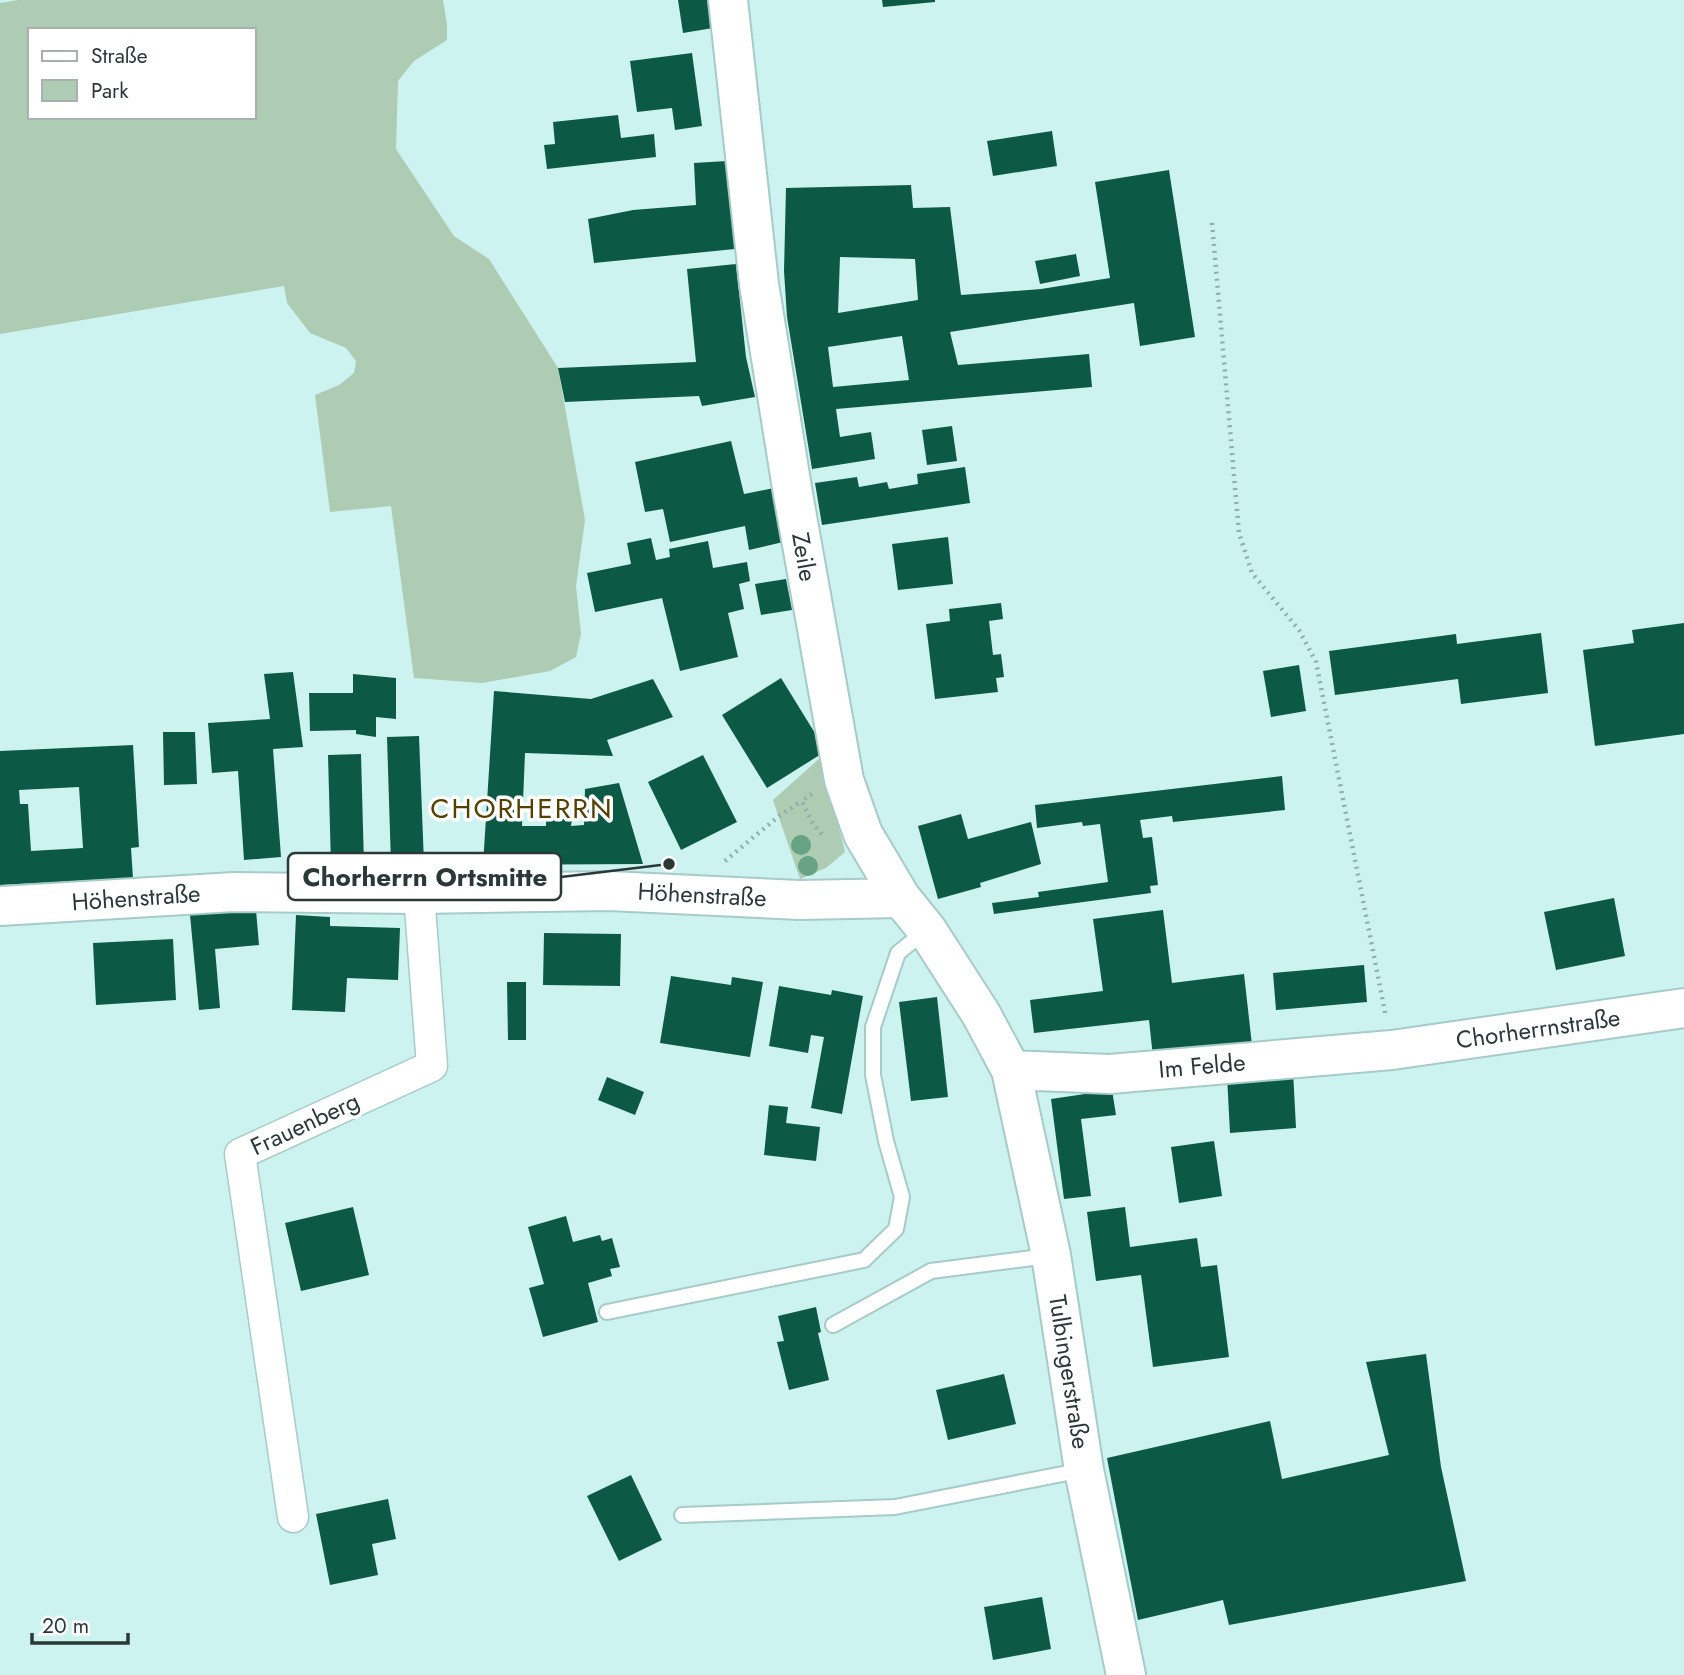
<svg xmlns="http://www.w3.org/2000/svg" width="1684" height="1675" font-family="Jost,sans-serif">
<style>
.green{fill:#aeccb3;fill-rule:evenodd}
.building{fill:#0c5945;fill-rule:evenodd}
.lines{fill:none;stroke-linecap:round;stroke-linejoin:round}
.lane-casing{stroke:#a6cbc8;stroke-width:18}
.street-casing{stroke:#a6cbc8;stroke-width:33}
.secondary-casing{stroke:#a6cbc8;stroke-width:42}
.path{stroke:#8fadaa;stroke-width:4.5;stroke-dasharray:2 5;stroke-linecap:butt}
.lane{stroke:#fff;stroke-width:14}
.street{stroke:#fff;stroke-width:30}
.secondary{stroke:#fff;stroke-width:38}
.tree{fill:#67a285}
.labels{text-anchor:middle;stroke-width:7;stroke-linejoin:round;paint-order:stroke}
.street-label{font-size:24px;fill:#2a3938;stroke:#fff}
.quarter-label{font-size:28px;letter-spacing:2px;fill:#544100;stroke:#fff}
.leader{fill:none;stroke:#2a3938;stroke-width:2.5}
.callout-dot{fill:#2a3938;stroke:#fff;stroke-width:2.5}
.callout{fill:#fff;stroke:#2a3938;stroke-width:2.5}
.callout-label{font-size:26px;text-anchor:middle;font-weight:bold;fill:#2a3938}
</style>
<rect width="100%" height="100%" fill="#cdf3f0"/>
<path class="green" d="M 18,0 L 443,0 L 447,25 L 447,40 L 414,61 L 398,81 L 396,149 L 454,236 L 489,259 L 558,368 L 585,520 L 576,586 L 581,634 L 576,657 L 550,671 L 482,683 L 414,678 L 391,506 L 330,512 L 315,395 L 339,385 L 354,373 L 356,361 L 346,348 L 310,333 L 287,303 L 284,286 L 0,334 L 0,3 ZM 30,30 L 254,30 L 254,117 L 30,117 Z
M 821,757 L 845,852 L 826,868 L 800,879 L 773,800 Z"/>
<path class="building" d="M 678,0 L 709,0 L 713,28 L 683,33 Z
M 882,0 L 935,0 L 935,2 L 883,7 Z
M 692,53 L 702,126 L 675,130 L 672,108 L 637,112 L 630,61 Z
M 618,115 L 621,138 L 654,134 L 656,157 L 547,169 L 544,145 L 555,144 L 553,122 Z
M 1052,131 L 1057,166 L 993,176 L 987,141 Z
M 727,161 L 735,249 L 594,263 L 588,219 L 633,210 L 696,205 L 694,163 Z
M 1169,170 L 1195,337 L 1140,346 L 1134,303 L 950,332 L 958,365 L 1089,354 L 1092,387 L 836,409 L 840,437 L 871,432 L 875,459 L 812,469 L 787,317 L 784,271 L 786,188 L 911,185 L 913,208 L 950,207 L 961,295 L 1041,289 L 1110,278 L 1095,182 ZM 840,257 L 915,259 L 918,300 L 838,313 ZM 902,336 L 909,380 L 833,387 L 828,347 Z
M 1076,254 L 1080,276 L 1040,284 L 1035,261 Z
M 736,264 L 746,357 L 755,397 L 702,406 L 699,396 L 565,402 L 558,368 L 696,362 L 687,269 Z
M 952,426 L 957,461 L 927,465 L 922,430 Z
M 731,441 L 744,494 L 774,488 L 783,542 L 749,550 L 745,526 L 670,542 L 663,509 L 645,512 L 635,462 Z
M 965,467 L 970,503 L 822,525 L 815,483 L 857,477 L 859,487 L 887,482 L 889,489 L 918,484 L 917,474 Z
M 948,537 L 953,584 L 898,590 L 892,544 Z
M 651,538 L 656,560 L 670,557 L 669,549 L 708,541 L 713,568 L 747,562 L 750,581 L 739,584 L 744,609 L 728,613 L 738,657 L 680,671 L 662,598 L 595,612 L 587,573 L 631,564 L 627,543 Z
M 786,579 L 792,610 L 761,615 L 755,584 Z
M 1001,603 L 1003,619 L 989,621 L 993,655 L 1001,654 L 1004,677 L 996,678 L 998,692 L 935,699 L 926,624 L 950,621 L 949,609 Z
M 1684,623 L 1684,734 L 1595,746 L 1583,650 L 1634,643 L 1632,630 Z
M 1541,633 L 1548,693 L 1461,704 L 1458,679 L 1335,695 L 1329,651 L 1456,634 L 1457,644 Z
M 1299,665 L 1306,711 L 1271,717 L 1263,671 Z
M 293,672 L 303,747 L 273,749 L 281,857 L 244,860 L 238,771 L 212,773 L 208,723 L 270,719 L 264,674 Z
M 353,674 L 396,678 L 396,719 L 376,717 L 376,737 L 356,734 L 356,730 L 310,731 L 309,693 L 353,693 Z
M 781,678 L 826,751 L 767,788 L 722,715 Z
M 653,679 L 673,717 L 607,740 L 613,756 L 525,753 L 522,826 L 546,826 L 546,819 L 572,819 L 571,826 L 584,825 L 585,789 L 619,783 L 643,864 L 483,865 L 494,691 L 591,699 Z
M 163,732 L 195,732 L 197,784 L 164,785 Z
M 419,736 L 424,863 L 391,864 L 387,737 Z
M 133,745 L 139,847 L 131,848 L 133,878 L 0,885 L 0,751 ZM 79,787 L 83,848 L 31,851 L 28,804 L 20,804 L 19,790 Z
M 361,754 L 364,865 L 331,866 L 328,755 Z
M 703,755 L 737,822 L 681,850 L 648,782 Z
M 1282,776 L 1285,810 L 1173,822 L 1172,816 L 1140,820 L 1143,838 L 1152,837 L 1158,885 L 1150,886 L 1151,893 L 994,914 L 992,903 L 1039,897 L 1038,892 L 1108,882 L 1100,824 L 1083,826 L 1082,822 L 1037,828 L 1035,805 Z
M 961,814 L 968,839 L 1031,822 L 1041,864 L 980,883 L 981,887 L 938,899 L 918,826 Z
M 1614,898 L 1625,956 L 1556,970 L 1544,912 Z
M 256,910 L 259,945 L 215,949 L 220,1008 L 199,1010 L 190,915 Z
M 1163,910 L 1172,983 L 1244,974 L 1252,1045 L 1153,1057 L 1149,1020 L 1034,1033 L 1030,1000 L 1103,991 L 1093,919 Z
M 296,915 L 330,917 L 330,926 L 400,928 L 398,980 L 347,978 L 345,1012 L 292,1010 Z
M 544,933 L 621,934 L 620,986 L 543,985 Z
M 173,939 L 176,1000 L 96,1005 L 93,943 Z
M 1364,965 L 1367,1002 L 1276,1010 L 1273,973 Z
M 671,976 L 731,985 L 732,977 L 763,982 L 750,1057 L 660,1043 Z
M 507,982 L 526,982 L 526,1040 L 508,1040 Z
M 779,986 L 831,995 L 832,990 L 863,996 L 842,1114 L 811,1108 L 824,1037 L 811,1035 L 808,1053 L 769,1046 Z
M 937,997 L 948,1097 L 911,1101 L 899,1002 Z
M 1293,1071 L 1296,1128 L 1230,1133 L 1227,1076 Z
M 607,1077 L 644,1092 L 635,1115 L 598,1100 Z
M 1112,1090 L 1116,1115 L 1081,1119 L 1091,1196 L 1064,1199 L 1051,1099 Z
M 769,1105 L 788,1107 L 786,1123 L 820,1127 L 816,1161 L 764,1155 Z
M 1214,1141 L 1222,1196 L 1179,1203 L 1171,1147 Z
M 353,1207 L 369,1275 L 301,1291 L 285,1223 Z
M 1125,1207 L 1130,1247 L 1197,1238 L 1201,1267 L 1217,1265 L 1229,1357 L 1153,1367 L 1141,1275 L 1096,1281 L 1087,1212 Z
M 566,1216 L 573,1242 L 600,1235 L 602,1241 L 612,1238 L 620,1267 L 610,1269 L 612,1276 L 588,1283 L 598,1322 L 543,1337 L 529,1288 L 544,1284 L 528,1227 Z
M 816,1307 L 821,1332 L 818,1333 L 829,1380 L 789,1390 L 777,1342 L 784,1341 L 778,1316 Z
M 1426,1354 L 1441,1467 L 1466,1581 L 1229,1625 L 1223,1600 L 1138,1620 L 1107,1458 L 1270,1421 L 1282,1479 L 1389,1455 L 1366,1362 Z
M 1004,1374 L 1016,1424 L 948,1440 L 936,1390 Z
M 631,1475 L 662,1540 L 619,1561 L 587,1496 Z
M 388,1499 L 396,1539 L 372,1544 L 378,1575 L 330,1585 L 316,1514 Z
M 1042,1597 L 1051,1649 L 993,1660 L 984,1607 Z"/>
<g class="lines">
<defs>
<path id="lane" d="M 607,1312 L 864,1260 L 896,1229 L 902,1197 L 886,1141 L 873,1075 L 873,1027 L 898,953 L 925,931
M 833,1325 L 931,1271 L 1048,1256
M 682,1515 L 895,1507 L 1083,1470"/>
<path id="street" d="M 293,1517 L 240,1154 L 432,1066 L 419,894"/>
<path id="secondary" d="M 728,0 L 759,284 L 793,494 L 844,780 L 863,834 L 901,898 L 927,930 L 981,1014 L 1011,1070 L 1051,1255 L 1084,1470 L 1126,1675
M 0,906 L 234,892 L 419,894 L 609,891 L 799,900 L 901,898
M 1011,1070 L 1110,1074 L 1392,1050 L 1684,1008"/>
</defs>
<use href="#lane" class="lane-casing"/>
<use href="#street" class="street-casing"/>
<use href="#secondary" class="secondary-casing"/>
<path class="path" d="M 1212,223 L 1239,533 L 1252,573 L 1299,630 L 1316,662 L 1386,1017
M 812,794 L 802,801 L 812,822 L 824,837
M 725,861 L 779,816 L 802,801"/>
<use href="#lane" class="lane"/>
<use href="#street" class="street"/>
<use href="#secondary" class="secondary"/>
</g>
<g class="tree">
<circle cx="801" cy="845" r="10"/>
<circle cx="808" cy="866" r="10"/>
</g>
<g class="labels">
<g class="street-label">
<text transform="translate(804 557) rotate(80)" y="8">Zeile</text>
<text transform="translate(702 895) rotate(3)" y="8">Höhenstraße</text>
<text transform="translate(136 898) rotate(-4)" y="8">Höhenstraße</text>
<text transform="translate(1538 1029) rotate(-8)" y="8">Chorherrnstraße</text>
<text transform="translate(1202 1066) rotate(-5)" y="8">Im Felde</text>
<text transform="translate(305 1124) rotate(-25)" y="8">Frauenberg</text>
<text transform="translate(1069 1372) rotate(81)" y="8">Tulbingerstraße</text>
</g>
<g class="quarter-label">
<text x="522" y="818">CHORHERRN</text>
</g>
</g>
<path class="leader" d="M669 864L561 877"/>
<circle class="callout-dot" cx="669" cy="864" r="7"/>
<rect class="callout" x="288" y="853" width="273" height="47" rx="7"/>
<g class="callout-label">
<text x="425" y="886">Chorherrn Ortsmitte</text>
</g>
<rect x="28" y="28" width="228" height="91" fill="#ffffff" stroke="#aab0af" stroke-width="2"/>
<rect x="42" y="51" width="35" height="10" fill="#ffffff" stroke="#aab0af" stroke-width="2"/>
<text x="91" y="63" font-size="21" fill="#2a3938">Straße</text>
<rect x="42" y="80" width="35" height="21" fill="#aeccb3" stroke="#aab0af" stroke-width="2"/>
<text x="91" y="98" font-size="21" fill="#2a3938">Park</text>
<path d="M32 1633v10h96v-10" fill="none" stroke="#2a3938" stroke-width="3.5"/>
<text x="42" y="1633" font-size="21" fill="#2a3938" stroke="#ffffff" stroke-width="5" paint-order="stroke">20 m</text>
</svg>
